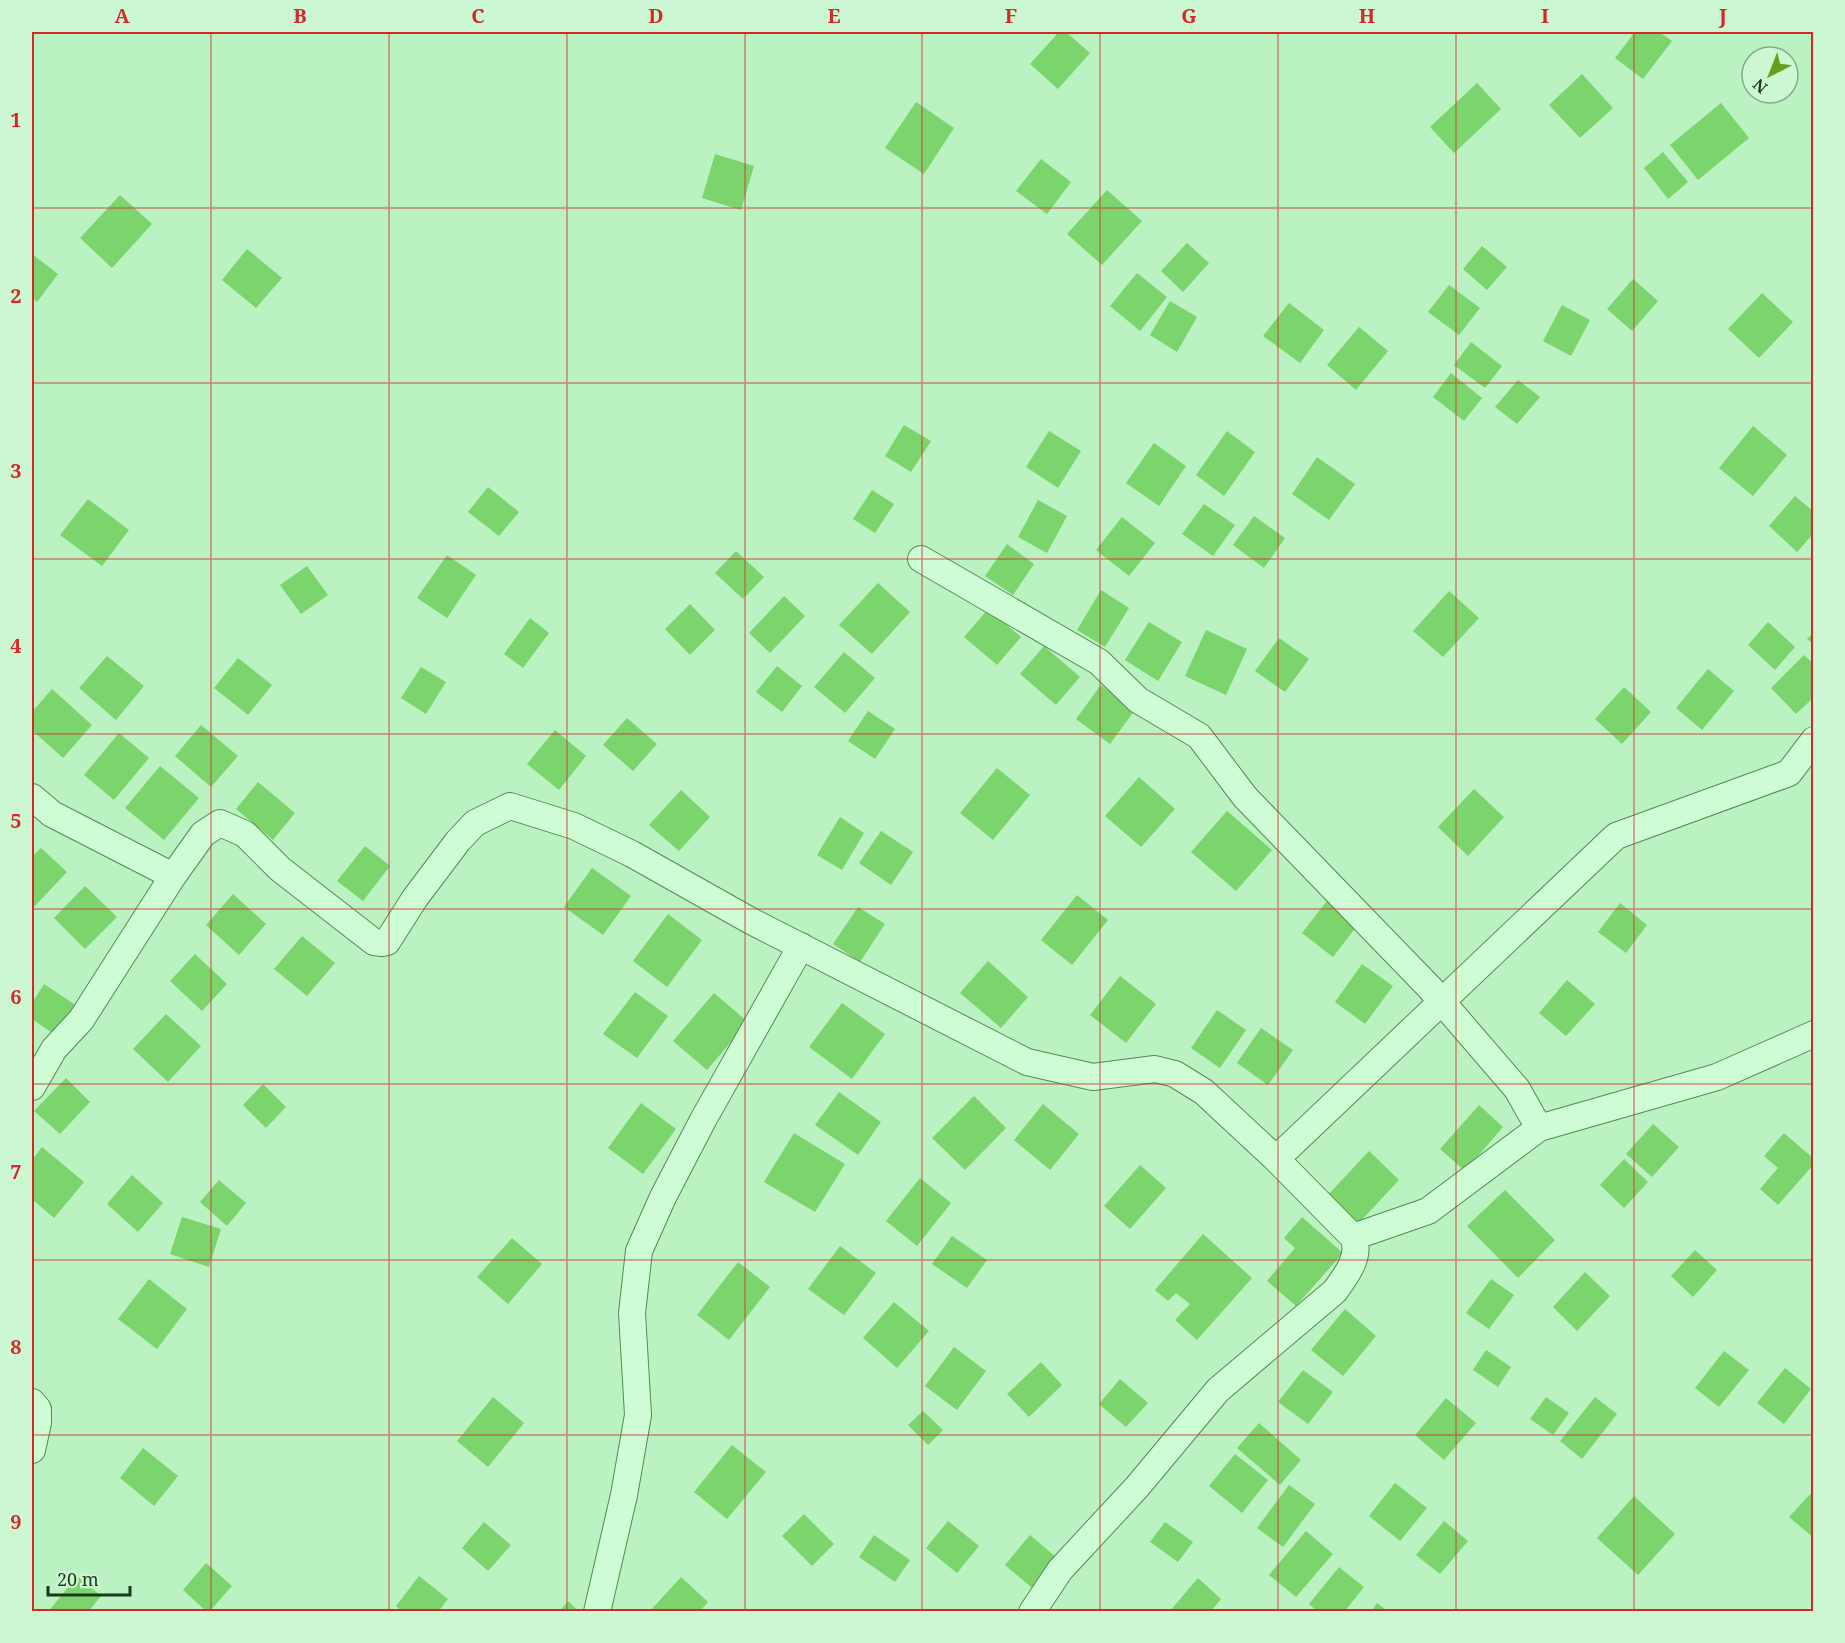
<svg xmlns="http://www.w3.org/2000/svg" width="1845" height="1643" font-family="'Noto Serif',serif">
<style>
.building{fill:#7bd46c}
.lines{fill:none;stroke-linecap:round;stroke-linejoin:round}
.minor-casing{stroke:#558a53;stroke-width:28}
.minor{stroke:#cefcd5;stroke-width:26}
.grid{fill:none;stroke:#d62828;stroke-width:1.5;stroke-opacity:0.55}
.neatline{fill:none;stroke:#d62828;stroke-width:2}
.grid-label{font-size:20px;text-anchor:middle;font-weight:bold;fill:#d62828}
</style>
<rect width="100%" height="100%" fill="#baf2c2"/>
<path class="building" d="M 1059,32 L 1066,32 L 1090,53 L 1058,89 L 1030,64 Z
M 1635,32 L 1659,32 L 1672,41 L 1643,79 L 1615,58 Z
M 1582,74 L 1613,108 L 1580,138 L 1549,105 Z
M 1477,83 L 1501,109 L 1454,153 L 1430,127 Z
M 916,102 L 954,128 L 924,174 L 885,148 Z
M 1721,103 L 1749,138 L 1698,180 L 1670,145 Z
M 1663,152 L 1688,182 L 1668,199 L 1644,168 Z
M 715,154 L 754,166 L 741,210 L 702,198 Z
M 1041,159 L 1071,182 L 1047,214 L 1016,191 Z
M 1107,190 L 1142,221 L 1102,265 L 1067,234 Z
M 120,195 L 152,224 L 112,268 L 80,238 Z
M 1187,243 L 1209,263 L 1183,292 L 1161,271 Z
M 1482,246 L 1507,267 L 1487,290 L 1463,269 Z
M 247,249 L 282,278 L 256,308 L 222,280 Z
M 32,254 L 58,274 L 37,302 L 32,297 Z
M 1137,273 L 1167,297 L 1140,331 L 1110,306 Z
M 1633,279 L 1658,301 L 1632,331 L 1607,309 Z
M 1449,285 L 1480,308 L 1459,335 L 1428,312 Z
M 1762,293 L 1793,322 L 1759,358 L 1728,329 Z
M 1170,301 L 1197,317 L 1177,352 L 1150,335 Z
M 1289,303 L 1324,330 L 1300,363 L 1263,336 Z
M 1562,305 L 1590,320 L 1571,356 L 1543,341 Z
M 1359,327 L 1388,351 L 1356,390 L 1327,365 Z
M 1471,342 L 1502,366 L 1485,388 L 1454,365 Z
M 1451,373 L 1482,398 L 1464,421 L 1433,397 Z
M 1518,380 L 1540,397 L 1517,424 L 1495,407 Z
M 904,425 L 931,441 L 911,472 L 885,456 Z
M 1753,426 L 1787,455 L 1753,496 L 1719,468 Z
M 1049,431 L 1081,451 L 1058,488 L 1026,467 Z
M 1227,431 L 1255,452 L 1224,496 L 1196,475 Z
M 1154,443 L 1186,466 L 1159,506 L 1126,483 Z
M 1317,457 L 1355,484 L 1329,520 L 1292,494 Z
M 488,487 L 519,512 L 499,536 L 468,512 Z
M 872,490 L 894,504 L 875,533 L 853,519 Z
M 1795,496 L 1814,512 L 1814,533 L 1797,552 L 1769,526 Z
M 88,499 L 129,530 L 102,566 L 60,535 Z
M 1038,500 L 1067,516 L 1047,553 L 1018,537 Z
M 1204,504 L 1235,525 L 1213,556 L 1182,534 Z
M 1254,516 L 1285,538 L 1264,568 L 1233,545 Z
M 1122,517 L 1155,543 L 1129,576 L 1096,550 Z
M 1007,544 L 1034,564 L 1013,595 L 985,576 Z
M 736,551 L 764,577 L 743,599 L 715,573 Z
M 447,555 L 476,575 L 447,618 L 417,598 Z
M 307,566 L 328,595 L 301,614 L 280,585 Z
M 878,583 L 910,612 L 872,654 L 839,625 Z
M 1101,590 L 1129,608 L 1105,647 L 1077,630 Z
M 1449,591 L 1479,618 L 1443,657 L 1413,631 Z
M 784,596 L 805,616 L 770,653 L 749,633 Z
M 690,604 L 715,630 L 690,655 L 665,629 Z
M 988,609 L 1021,637 L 997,665 L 964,637 Z
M 530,618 L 549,633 L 523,668 L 504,654 Z
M 1149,622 L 1182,642 L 1158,681 L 1125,660 Z
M 1768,622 L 1795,647 L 1775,670 L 1748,645 Z
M 1206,630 L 1247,649 L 1226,695 L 1185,676 Z
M 1814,632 L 1814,645 L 1807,639 Z
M 1279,638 L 1309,659 L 1285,692 L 1255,671 Z
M 1044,646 L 1080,677 L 1056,705 L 1020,674 Z
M 844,652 L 875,678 L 845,713 L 814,687 Z
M 1804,655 L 1814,664 L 1814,697 L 1796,714 L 1771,688 Z
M 107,656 L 144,686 L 116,720 L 79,688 Z
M 238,658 L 272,685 L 248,715 L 214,688 Z
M 777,666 L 802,686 L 782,712 L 756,692 Z
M 421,667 L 446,682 L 426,714 L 401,698 Z
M 1708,669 L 1734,691 L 1702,730 L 1676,708 Z
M 1101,685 L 1135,710 L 1110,744 L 1076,719 Z
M 1624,687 L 1651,712 L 1622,744 L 1595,719 Z
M 52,689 L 92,725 L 63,758 L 32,730 L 32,712 Z
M 868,711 L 895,729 L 875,759 L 848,741 Z
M 627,718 L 657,744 L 633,771 L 603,745 Z
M 201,725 L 238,756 L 211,787 L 175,756 Z
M 555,730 L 586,756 L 559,790 L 527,764 Z
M 119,733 L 149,758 L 114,800 L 84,775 Z
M 160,766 L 199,798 L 164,840 L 125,808 Z
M 997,768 L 1030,795 L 993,840 L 960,813 Z
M 1139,777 L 1175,809 L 1141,847 L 1105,816 Z
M 258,782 L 295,813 L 273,840 L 236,809 Z
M 1474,789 L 1504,817 L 1468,856 L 1438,827 Z
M 681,790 L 710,817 L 679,851 L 649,825 Z
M 1227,811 L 1272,850 L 1236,891 L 1191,852 Z
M 840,817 L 864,833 L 842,870 L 817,855 Z
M 881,831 L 913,852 L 891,885 L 859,863 Z
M 365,846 L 390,866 L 363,901 L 337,881 Z
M 41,848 L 67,872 L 32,909 L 32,857 Z
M 592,868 L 631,896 L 603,935 L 564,907 Z
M 85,886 L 117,917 L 85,949 L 54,918 Z
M 1333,893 L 1364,917 L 1333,957 L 1302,933 Z
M 233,894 L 266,924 L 239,955 L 206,925 Z
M 1077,895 L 1108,920 L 1072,965 L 1041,940 Z
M 1620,903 L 1647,925 L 1626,953 L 1598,932 Z
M 858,907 L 885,924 L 860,962 L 833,944 Z
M 668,914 L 702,940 L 667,987 L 633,961 Z
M 302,936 L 335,963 L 307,996 L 274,969 Z
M 195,954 L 227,984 L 202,1011 L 170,981 Z
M 988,961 L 1028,997 L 1001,1028 L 960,993 Z
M 1362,964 L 1393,986 L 1365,1024 L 1335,1002 Z
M 1120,976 L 1156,1004 L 1126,1043 L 1090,1015 Z
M 1567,980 L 1595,1004 L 1566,1036 L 1539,1013 Z
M 44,984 L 77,1006 L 57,1036 L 32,1019 L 32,1003 Z
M 635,992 L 668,1016 L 637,1058 L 603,1034 Z
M 714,993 L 748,1022 L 707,1070 L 673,1041 Z
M 842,1003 L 885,1034 L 852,1079 L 809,1047 Z
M 1217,1010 L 1246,1030 L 1220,1068 L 1191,1048 Z
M 166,1014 L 201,1046 L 168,1082 L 133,1049 Z
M 1261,1028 L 1293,1050 L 1268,1085 L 1237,1063 Z
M 66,1078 L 90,1102 L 60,1134 L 34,1111 Z
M 263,1084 L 286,1107 L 266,1128 L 243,1105 Z
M 839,1092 L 881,1122 L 858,1155 L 815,1125 Z
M 974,1096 L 1006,1128 L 965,1170 L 932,1138 Z
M 641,1103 L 676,1129 L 643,1174 L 608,1148 Z
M 1043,1104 L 1079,1134 L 1050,1170 L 1014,1140 Z
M 1479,1105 L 1503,1127 L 1465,1171 L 1440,1149 Z
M 1653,1124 L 1679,1147 L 1652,1177 L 1626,1154 Z
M 794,1133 L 845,1164 L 815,1212 L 764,1182 Z
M 1784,1133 L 1814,1159 L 1814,1164 L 1778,1205 L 1760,1189 L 1778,1168 L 1764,1156 Z
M 42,1147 L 84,1182 L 54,1218 L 32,1199 L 32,1160 Z
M 1369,1151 L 1399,1180 L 1356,1226 L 1326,1197 Z
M 1624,1159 L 1648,1182 L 1624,1208 L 1600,1185 Z
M 1140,1165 L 1166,1188 L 1130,1229 L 1104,1206 Z
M 132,1175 L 163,1203 L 138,1232 L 107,1204 Z
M 920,1178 L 951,1203 L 917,1246 L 886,1221 Z
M 219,1180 L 246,1203 L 227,1226 L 200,1202 Z
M 1505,1190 L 1555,1240 L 1518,1278 L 1467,1226 Z
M 182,1217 L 221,1229 L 209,1267 L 170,1254 Z
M 1302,1217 L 1343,1253 L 1296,1306 L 1267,1281 L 1295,1248 L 1284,1238 Z
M 1203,1234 L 1252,1278 L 1197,1340 L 1175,1320 L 1190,1304 L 1176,1293 L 1168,1301 L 1155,1290 Z
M 952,1236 L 987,1260 L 967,1288 L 932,1264 Z
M 512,1238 L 542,1264 L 508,1304 L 477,1277 Z
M 840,1246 L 876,1273 L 844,1315 L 808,1289 Z
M 1695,1250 L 1717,1270 L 1693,1297 L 1671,1276 Z
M 738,1262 L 770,1287 L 729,1340 L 697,1315 Z
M 1585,1272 L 1610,1296 L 1577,1331 L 1553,1307 Z
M 149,1279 L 187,1309 L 157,1349 L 118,1319 Z
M 1491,1279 L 1514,1295 L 1489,1329 L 1466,1313 Z
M 894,1302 L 929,1331 L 897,1368 L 863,1338 Z
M 1345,1309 L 1376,1336 L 1343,1376 L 1311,1350 Z
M 954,1347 L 986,1371 L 957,1410 L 925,1386 Z
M 1486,1350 L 1511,1367 L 1498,1387 L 1473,1370 Z
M 1724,1351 L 1749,1370 L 1719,1407 L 1695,1388 Z
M 1041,1362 L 1062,1385 L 1029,1417 L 1007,1394 Z
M 1785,1368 L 1811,1389 L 1784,1424 L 1757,1403 Z
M 1303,1370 L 1333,1392 L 1308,1424 L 1278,1402 Z
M 1120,1379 L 1148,1403 L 1126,1427 L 1099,1404 Z
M 493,1397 L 524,1423 L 488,1467 L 457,1441 Z
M 1546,1397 L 1569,1413 L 1553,1435 L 1530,1419 Z
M 1595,1397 L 1617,1414 L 1582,1459 L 1560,1441 Z
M 1446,1398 L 1476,1423 L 1444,1460 L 1415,1435 Z
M 923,1411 L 943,1430 L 928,1445 L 908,1425 Z
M 1259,1423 L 1301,1460 L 1280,1485 L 1237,1448 Z
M 732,1445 L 766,1472 L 727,1519 L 694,1492 Z
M 143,1448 L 178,1476 L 154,1506 L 120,1478 Z
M 1235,1454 L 1268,1480 L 1242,1513 L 1209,1486 Z
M 1395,1483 L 1427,1508 L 1400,1541 L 1369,1516 Z
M 1289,1485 L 1315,1504 L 1283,1547 L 1257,1528 Z
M 1814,1490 L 1814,1538 L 1789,1517 Z
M 1634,1496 L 1675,1534 L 1638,1575 L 1597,1538 Z
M 804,1514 L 834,1544 L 812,1566 L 782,1536 Z
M 948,1521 L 979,1546 L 957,1573 L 926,1548 Z
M 1444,1521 L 1468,1541 L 1440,1574 L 1416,1555 Z
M 484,1522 L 511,1545 L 488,1571 L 462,1548 Z
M 1165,1522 L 1193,1542 L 1178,1562 L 1150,1542 Z
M 1306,1531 L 1333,1554 L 1296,1597 L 1269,1575 Z
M 874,1535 L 910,1560 L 895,1582 L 859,1557 Z
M 1030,1535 L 1057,1558 L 1032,1588 L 1005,1565 Z
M 206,1563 L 232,1586 L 209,1612 L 207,1612 L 183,1590 Z
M 1339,1567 L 1364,1587 L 1344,1612 L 1318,1612 L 1309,1604 Z
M 77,1576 L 101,1596 L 88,1612 L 48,1612 Z
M 419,1576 L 448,1599 L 438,1612 L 403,1612 L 396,1606 Z
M 681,1577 L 708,1602 L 699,1612 L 649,1612 Z
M 1198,1578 L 1221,1599 L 1210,1612 L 1169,1612 Z
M 568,1601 L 579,1612 L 559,1612 Z
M 1377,1603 L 1389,1612 L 1371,1612 Z"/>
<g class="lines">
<defs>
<path id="minor" d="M 921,559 L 1099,662 L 1138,700 L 1199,736 L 1245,797 L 1430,988 L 1517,1089 L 1539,1128
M 32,797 L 52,814 L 173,876 L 81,1020 L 54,1049 L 32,1087
M 173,876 L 203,834 L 220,823 L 245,834 L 280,869 L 374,942 L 382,943 L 387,942 L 415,898 L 458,841 L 475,823 L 510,806 L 574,826 L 632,854 L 751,921 L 1027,1062 L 1093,1077 L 1155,1069 L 1175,1074 L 1204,1092 L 1276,1159 L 1353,1237 C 1362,1256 1345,1277 1335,1291 L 1218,1390 L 1137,1487 L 1060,1570 L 1032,1612
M 1276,1159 L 1616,836 L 1789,773 L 1814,740
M 1353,1237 L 1428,1211 L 1539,1128 L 1717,1077 L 1814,1034
M 32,1402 L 38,1409 L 38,1423 L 32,1450
M 597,1612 L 624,1495 L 638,1415 L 632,1313 L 639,1251 L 663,1197 L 703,1120 L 801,946"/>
</defs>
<use href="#minor" class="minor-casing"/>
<use href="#minor" class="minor"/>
</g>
<path class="grid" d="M 211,32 L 211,1612M 389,32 L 389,1612M 567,32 L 567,1612M 745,32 L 745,1612M 922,32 L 922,1612M 1100,32 L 1100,1612M 1278,32 L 1278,1612M 1456,32 L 1456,1612M 1634,32 L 1634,1612M 32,208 L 1814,208M 32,383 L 1814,383M 32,559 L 1814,559M 32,734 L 1814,734M 32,909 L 1814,909M 32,1084 L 1814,1084M 32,1260 L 1814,1260M 32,1435 L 1814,1435"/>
<rect width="1845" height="1643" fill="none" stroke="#cbf8d2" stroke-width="66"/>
<g transform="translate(1770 75) rotate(222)"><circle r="28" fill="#cbf8d2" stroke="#85ab88" stroke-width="1.5"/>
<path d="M0-4.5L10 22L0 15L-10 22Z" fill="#669e1e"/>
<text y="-9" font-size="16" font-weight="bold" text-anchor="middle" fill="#1c371a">N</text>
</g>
<path d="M48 1586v9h82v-9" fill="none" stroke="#1c371a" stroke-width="3"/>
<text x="57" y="1586" font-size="18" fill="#1c371a" stroke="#cbf8d2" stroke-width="4.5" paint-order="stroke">20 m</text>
<rect x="33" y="33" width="1779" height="1577" class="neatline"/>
<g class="grid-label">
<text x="122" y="23">A</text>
<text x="300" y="23">B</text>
<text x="478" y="23">C</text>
<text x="656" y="23">D</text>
<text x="834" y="23">E</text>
<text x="1011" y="23">F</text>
<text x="1189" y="23">G</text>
<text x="1367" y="23">H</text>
<text x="1545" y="23">I</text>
<text x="1723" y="23">J</text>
<text x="16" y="127">1</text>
<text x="16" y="303">2</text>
<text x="16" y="478">3</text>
<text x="16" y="653">4</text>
<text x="16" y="828">5</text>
<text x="16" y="1004">6</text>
<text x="16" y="1179">7</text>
<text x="16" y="1354">8</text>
<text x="16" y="1529">9</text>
</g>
</svg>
